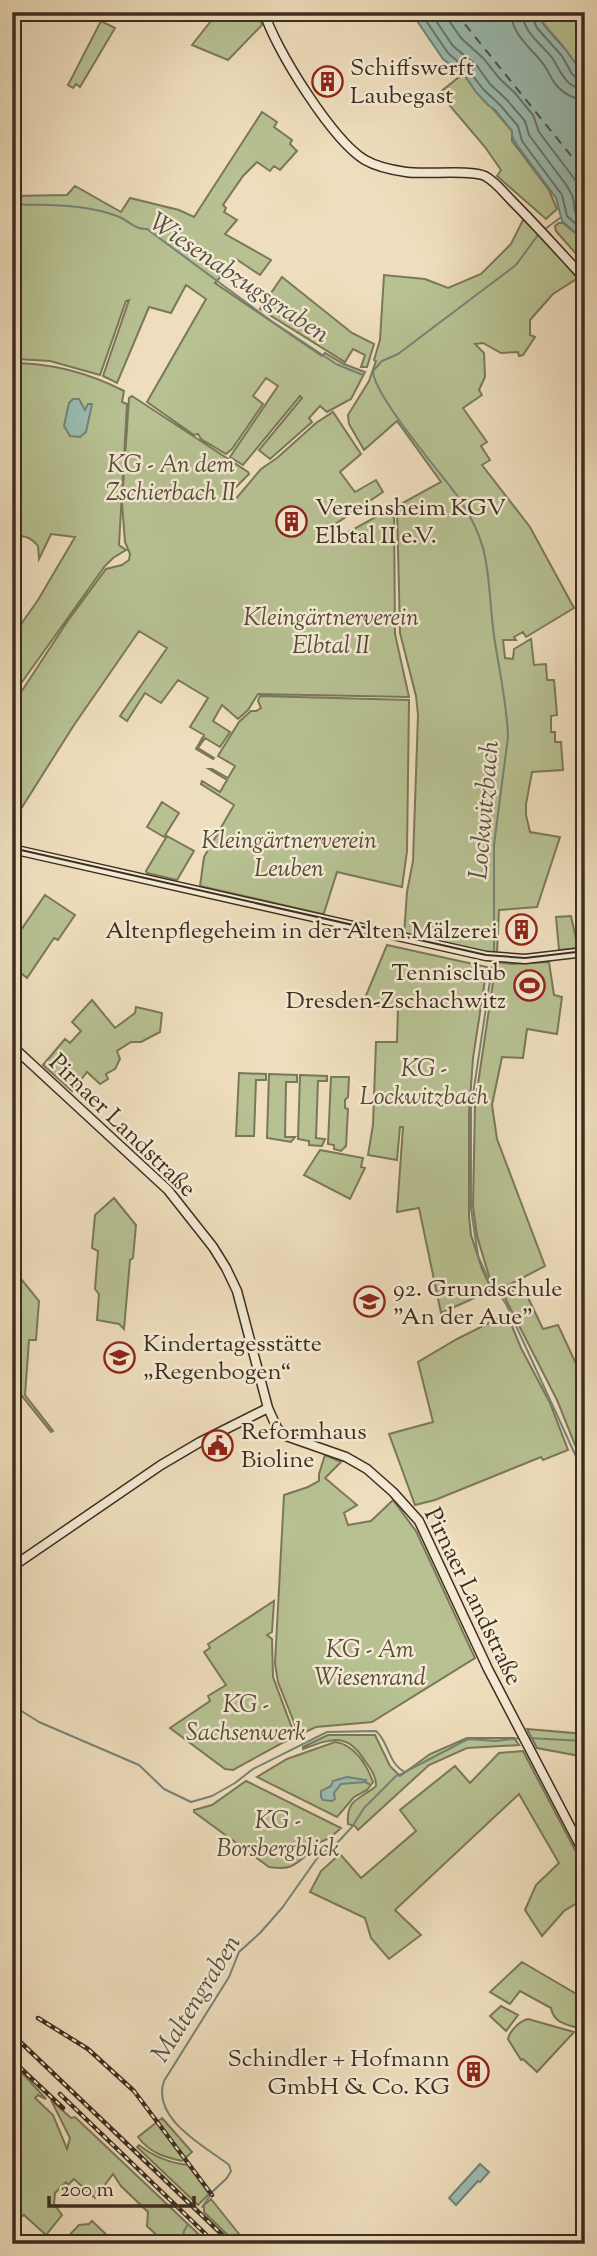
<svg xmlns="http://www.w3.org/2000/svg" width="597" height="2256" font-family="'Sorts Mill Goudy',serif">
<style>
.green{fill:#b7c192;stroke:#7a785a;stroke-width:2}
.water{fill:#9abcb2;stroke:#748378;stroke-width:2}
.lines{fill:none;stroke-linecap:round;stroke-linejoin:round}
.shore{stroke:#6b756a;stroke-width:2}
.stream{stroke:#748378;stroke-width:2}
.ferry{stroke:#545245;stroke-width:2;stroke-dasharray:9 7;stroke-linecap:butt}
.secondary-casing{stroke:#3c2e21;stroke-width:11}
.secondary{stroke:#f5ead4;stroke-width:8}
.tram{stroke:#3c2e21;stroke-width:2}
.rail-casing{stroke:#3c2e21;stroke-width:4.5}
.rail{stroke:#f5ead4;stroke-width:2;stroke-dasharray:5;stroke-linecap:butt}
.labels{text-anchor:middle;stroke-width:5;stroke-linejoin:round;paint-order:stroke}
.poi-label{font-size:24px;fill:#3c2e21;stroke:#f5ead4;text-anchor:start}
.park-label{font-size:24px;font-style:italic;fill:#554b38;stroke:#f5ead4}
.street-label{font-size:24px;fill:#3c2e21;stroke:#f5ead4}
.water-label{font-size:26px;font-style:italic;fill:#545245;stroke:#f5ead4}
</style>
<rect width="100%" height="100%" fill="#efdebd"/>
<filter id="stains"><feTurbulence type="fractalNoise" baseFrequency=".00286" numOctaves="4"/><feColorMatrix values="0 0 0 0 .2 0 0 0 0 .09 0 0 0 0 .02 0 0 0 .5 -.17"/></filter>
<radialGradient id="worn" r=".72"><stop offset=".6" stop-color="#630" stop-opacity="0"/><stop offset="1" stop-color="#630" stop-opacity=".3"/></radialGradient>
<path class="green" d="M 218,12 L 258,12 L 262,25 L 228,60 L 192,45 Z
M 536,12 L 585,12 L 585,77 C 578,68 572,58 565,49 C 555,36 544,27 536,12 Z
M 101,21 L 115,28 L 80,87 L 76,84 L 73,88 L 68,85 Z
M 463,74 L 512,131 L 512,141 L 549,190 L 557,209 L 546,219 L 497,176 L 501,170 L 485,147 L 439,93 Z
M 262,112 L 277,122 L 274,127 L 292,140 L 290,144 L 297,151 L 280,170 L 274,166 L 270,171 L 257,162 L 243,176 L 223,205 L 226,208 L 224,212 L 237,220 L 225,234 L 271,260 L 260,275 L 236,259 L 215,283 L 322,356 L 325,353 L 344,364 L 365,372 L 351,399 L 327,412 L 320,406 L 309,418 L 312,422 L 270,459 L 259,450 L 302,398 L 300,396 L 243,465 L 230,457 L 278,386 L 266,378 L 253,396 L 263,404 L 232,449 L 226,454 L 201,439 L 198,434 L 194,435 L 147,402 L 206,299 L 186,285 L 171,313 L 149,307 L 117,383 L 103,376 L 129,300 L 126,301 L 100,375 L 50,361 L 16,359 L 12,357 L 12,196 L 67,195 L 75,186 L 121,212 L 130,198 L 179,210 L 194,217 Z
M 524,218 L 578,278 L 553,294 L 530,320 L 530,335 L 535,337 L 523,355 L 519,356 L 518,352 L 501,353 L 483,343 L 475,344 L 484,353 L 485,377 L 479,390 L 482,395 L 463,408 L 487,442 L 481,446 L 490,460 L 482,465 L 530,527 L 574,608 L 526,637 L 523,632 L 514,637 L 516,640 L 503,640 L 505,658 L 513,659 L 514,649 L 531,639 L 534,665 L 546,664 L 547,680 L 554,680 L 557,715 L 551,716 L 551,732 L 555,732 L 555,742 L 561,742 L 563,770 L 532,772 L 526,804 L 526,815 L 530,832 L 560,837 L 537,907 L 499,910 L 497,953 L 489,953 L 404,935 L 407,892 L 413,861 L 418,715 L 416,696 L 400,633 L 397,506 L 441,482 L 397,421 L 364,450 L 349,424 L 348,415 L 369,381 L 376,361 L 374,360 L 380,340 L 384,275 L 425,279 L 448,288 L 481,274 L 511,244 Z
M 559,223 L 563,223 L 585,241 L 585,264 L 556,231 L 555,226 Z
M 282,277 L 352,333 L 374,344 L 367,367 L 361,367 L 365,355 L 353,349 L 345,362 L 260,309 Z
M 12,363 C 52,363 89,373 124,391 L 122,402 L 127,404 L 119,545 L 126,550 L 113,558 L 105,566 L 12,696 L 12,637 L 38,600 L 75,537 L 51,534 L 39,559 L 38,546 C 32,538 23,534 12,537 Z
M 132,396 L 248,472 L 249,474 L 228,495 L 234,501 L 261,469 L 277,458 L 316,423 L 333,412 L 361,454 L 340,472 L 355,492 L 376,480 L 383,492 L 325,531 L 334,540 L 394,507 L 395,634 L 409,697 L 258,694 L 248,710 L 238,719 L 222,705 L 213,721 L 230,732 L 220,747 L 205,738 L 198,748 L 214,758 L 213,759 L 196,749 L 204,735 L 190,727 L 208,698 L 178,680 L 161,703 L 145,693 L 127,721 L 120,716 L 167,648 L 139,631 L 74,725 L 12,823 L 12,706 L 67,622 L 106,569 L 122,565 L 129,560 L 130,554 L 125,542 L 122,503 L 129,398 Z
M 260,696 L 409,700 L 407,851 L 402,887 L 337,872 L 324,913 L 322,914 L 200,886 L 204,857 L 234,805 L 201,784 L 202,781 L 220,792 L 227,780 L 209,769 L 212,769 L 228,778 L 235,766 L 218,756 L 239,722 L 251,711 L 256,711 L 261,708 L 258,701 Z
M 162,802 L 179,813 L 164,837 L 147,827 Z
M 167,836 L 194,851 L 177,880 L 147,873 L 146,871 Z
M 45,895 L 75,915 L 58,940 L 54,938 L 27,978 L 12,966 L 12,943 Z
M 571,916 L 578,948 L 559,950 L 556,917 Z
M 387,945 L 487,967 L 473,1058 L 469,1113 L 469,1216 L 471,1235 L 482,1269 L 492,1290 L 441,1313 L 419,1208 L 397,1212 L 403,1127 L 400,1127 L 397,1160 L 368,1155 L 373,1125 L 376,1042 L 397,1042 L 398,1007 L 362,1005 Z
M 496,962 L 513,964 L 549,962 L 554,995 L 562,997 L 557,1034 L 527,1029 L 523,1058 L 502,1057 L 492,1105 L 497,1139 L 545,1266 L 505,1287 L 497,1287 L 489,1276 L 477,1236 L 473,1207 L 475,1104 Z
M 92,1000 L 115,1028 L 135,1013 L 136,1007 L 162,1013 L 160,1032 L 141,1042 L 131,1042 L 117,1051 L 120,1059 L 115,1069 L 106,1074 L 108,1079 L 100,1084 L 87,1072 L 72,1091 L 43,1065 L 65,1039 L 70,1043 L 81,1031 L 72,1022 Z
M 239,1073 L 266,1074 L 266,1080 L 256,1080 L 254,1136 L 236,1136 Z
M 269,1074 L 297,1075 L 297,1082 L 286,1082 L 285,1137 L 295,1137 L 291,1142 L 267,1138 Z
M 300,1075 L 327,1076 L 327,1081 L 318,1081 L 316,1138 L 325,1139 L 322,1146 L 309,1145 L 309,1141 L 298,1139 Z
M 331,1077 L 349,1077 L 348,1097 L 345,1100 L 345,1108 L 348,1109 L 346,1146 L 341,1151 L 334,1149 L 334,1145 L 328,1144 Z
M 320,1150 L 363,1158 L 361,1167 L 365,1168 L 350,1199 L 304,1175 Z
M 114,1198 L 136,1225 L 133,1258 L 130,1260 L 124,1329 L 119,1324 L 97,1320 L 99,1294 L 95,1289 L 98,1251 L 92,1248 L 95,1215 Z
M 17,1274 L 39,1301 L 36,1340 L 29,1340 L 25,1395 L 53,1431 L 51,1432 L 18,1391 L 12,1395 L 12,1278 Z
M 522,1285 L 543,1329 L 558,1325 L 585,1383 L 585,1470 L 557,1400 L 504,1296 Z
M 507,1314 L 521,1348 L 550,1403 L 568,1450 L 543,1460 L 541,1457 L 435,1500 L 415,1505 L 389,1434 L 433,1422 L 418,1362 L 457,1339 Z
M 325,1455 L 341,1462 L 325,1478 L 357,1505 L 344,1513 L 348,1525 L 371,1521 L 393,1500 L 416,1531 L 475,1658 L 372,1722 L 316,1727 L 299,1735 L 278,1682 L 275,1664 L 284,1495 L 308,1487 L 319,1481 L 319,1474 Z
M 274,1601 L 272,1632 L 267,1635 L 272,1639 L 273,1677 L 295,1736 L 233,1770 L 225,1769 L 170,1728 L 210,1701 L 208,1696 L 226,1685 L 204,1652 L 210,1648 L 208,1644 Z
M 527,1729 L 585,1734 L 585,1757 L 537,1748 Z
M 328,1735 L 375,1735 L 390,1766 L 400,1776 L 430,1754 L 467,1738 L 514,1738 L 519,1745 L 467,1748 L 429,1765 L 358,1830 L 355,1826 L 348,1824 C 346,1798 360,1800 376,1786 C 376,1776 371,1769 365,1761 C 347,1731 331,1739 303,1749 L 303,1747 Z
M 335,1742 C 354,1744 367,1765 373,1782 L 367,1790 L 354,1797 L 337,1817 L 257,1777 L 287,1759 Z
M 523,1751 L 585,1869 L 585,1889 L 583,1890 L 585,1898 L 564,1911 L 542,1936 L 525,1910 L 536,1885 L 559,1863 L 519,1794 L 395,1910 L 421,1935 L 389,1959 L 371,1938 L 365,1918 L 310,1892 L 321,1871 L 340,1854 L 361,1878 L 416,1831 L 400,1810 L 455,1766 L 470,1783 L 499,1753 Z
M 246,1781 L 341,1828 L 330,1838 L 308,1847 L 308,1854 C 293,1867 289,1870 269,1867 L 194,1812 L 194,1810 L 212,1805 Z
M 522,1962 L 585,1999 L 585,2019 L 578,2028 C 565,2024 554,2023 551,2008 L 520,1991 L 510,2004 L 490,1992 Z
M 501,2006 L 518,2015 L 506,2031 L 490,2016 Z
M 528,2019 L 574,2032 L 537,2072 L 523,2059 L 521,2060 L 508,2039 C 510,2030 520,2021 528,2019 Z
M 12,2062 L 46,2099 L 38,2095 L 35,2098 L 53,2115 L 67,2149 L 70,2138 L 51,2100 L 71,2118 L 75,2117 L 209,2244 L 166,2244 L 147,2226 L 148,2212 L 121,2186 L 113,2174 L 95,2198 L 74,2179 L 68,2185 L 66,2182 L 55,2193 L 54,2204 L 62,2215 L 46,2235 L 24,2215 L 12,2221 L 12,2103 L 20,2084 L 16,2082 L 18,2079 L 15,2073 L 12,2085 Z
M 162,2118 L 192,2152 L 182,2161 C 164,2157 150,2153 138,2137 Z
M 139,2145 C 154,2157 169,2163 188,2165 L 209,2194 L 198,2205 L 137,2147 Z
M 211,2199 L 247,2244 L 237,2244 L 204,2212 L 204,2205 Z
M 92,2221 L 111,2239 L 109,2244 L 61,2244 L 79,2225 L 89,2224 Z"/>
<path class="water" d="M 411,12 L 536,12 C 543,27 555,37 565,49 C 572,58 578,68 585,77 L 585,241 L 562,221 L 556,198 L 517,145 L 512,136 L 512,131 L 495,110 L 488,105 L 476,92 L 465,76 L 443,59 Z
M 73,399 L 79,399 L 85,410 L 88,404 L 92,404 L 86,432 L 80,437 L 70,436 L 64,426 L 69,403 Z
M 347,1777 L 366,1780 L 365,1782 L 341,1784 L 334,1793 L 335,1799 L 332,1801 L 323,1800 L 321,1797 L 321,1791 L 331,1786 L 333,1781 Z
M 480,2164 L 489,2172 L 480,2182 L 478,2181 L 456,2205 L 449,2198 Z"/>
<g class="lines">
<path class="shore" d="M 420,12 L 448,53 L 470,72 L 483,89 L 501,106 L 518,126 L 522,141 L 562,195 L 567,216 L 585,232
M 430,12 L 453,46 L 477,66 L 490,84 L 507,100 L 525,121 L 529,135 L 567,186 L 573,197 L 575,212 L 585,221
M 443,12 L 461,38 L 484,59 L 499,78 L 515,93 L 533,115 L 539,132 L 579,185 L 585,203
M 511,12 C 512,36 531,47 544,65 C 549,72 552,82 559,88 C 567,96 575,99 585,100
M 522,12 C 523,33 542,44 553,59 C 558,67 562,77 569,83 C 574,87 578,89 585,89
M 530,12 L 537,28 L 562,56 L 572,74 L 579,80 L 585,80"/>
<path class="stream" d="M 12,204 C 48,206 83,203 117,216 C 128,220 135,230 147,229 L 270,320 L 336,364 L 363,375
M 545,229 L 560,218
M 494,952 L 494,845 L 508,737 C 507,703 499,670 494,636 C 486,576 494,548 456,494 C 439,471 373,394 373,371 L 382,361 L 398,354 L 516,265 L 538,235
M 493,961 L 471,1108 L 471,1208 L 478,1256 L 487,1276 L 506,1304 L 585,1476
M 12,1705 L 39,1722 L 139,1765 L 164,1789 L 191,1802 L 212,1796 L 235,1783 L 253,1769 L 327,1732 L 376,1731 C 389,1742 388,1764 405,1772 L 468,1739 L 496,1741 L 521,1738
M 527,1738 L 585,1741
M 365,1782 L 369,1784
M 212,2192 L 227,2178 L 231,2171 L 229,2165 C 205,2146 151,2119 164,2081 L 229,1977 L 239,1952 L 260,1933 L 282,1908 L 318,1857 L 337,1843 L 352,1827 L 364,1808 L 396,1776 L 404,1773
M 202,2207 L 211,2194
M 181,2244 L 184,2231 L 188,2224"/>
<path class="ferry" d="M 455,12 L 585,173"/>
<defs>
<path id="secondary" d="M 264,12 C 275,49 333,141 365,160 C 377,167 392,170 406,172 C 425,175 470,169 485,176 C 496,182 504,193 512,201 C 537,226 561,253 585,279
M 585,604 L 585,616
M 12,849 L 486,956 L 525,959 L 585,952
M 12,1046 L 168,1190 L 213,1247 L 226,1268 L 237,1291 L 268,1408 L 277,1428 L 286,1436 L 346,1457 L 367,1469 L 393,1492 L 419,1521 L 488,1669 L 585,1855
M 12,1567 L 161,1465 L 200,1442 L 268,1408"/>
</defs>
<use href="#secondary" class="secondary-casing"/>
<use href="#secondary" class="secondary"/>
<path class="tram" d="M 12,848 L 486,955 L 525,958 L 585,951"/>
<defs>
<path id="rail" d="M 38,2018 L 88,2049 L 134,2091 L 212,2195
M 12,2034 L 232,2244
M 12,2060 L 63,2108
M 60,2094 L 216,2244"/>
</defs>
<use href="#rail" class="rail-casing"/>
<use href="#rail" class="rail"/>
</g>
<defs>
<symbol id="building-ring" viewBox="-11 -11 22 22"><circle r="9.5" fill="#f5ead4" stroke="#8f2418" stroke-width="1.5"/><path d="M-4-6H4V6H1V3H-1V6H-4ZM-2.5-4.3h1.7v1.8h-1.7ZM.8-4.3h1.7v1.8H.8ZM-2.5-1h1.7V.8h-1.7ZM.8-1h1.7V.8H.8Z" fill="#8f2418"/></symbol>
<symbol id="stadium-ring" viewBox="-11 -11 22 22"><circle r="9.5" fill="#f5ead4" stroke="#8f2418" stroke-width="1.5"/><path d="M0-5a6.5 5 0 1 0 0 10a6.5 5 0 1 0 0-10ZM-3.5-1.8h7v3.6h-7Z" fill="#8f2418"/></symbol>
<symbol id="school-ring" viewBox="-11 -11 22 22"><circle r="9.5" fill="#f5ead4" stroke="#8f2418" stroke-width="1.5"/><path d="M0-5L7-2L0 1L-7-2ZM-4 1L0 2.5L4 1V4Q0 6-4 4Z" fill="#8f2418"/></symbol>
<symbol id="civic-ring" viewBox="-11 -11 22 22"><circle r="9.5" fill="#f5ead4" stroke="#8f2418" stroke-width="1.5"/><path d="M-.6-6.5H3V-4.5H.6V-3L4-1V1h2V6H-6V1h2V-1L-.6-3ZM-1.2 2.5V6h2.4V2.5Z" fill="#8f2418"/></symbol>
</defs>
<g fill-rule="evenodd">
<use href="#building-ring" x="310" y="64" width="35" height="35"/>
<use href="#building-ring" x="274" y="504" width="35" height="35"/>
<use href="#building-ring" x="504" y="912" width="35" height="35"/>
<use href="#stadium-ring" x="512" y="968" width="35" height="35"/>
<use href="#school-ring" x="352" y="1284" width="35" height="35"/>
<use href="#school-ring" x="102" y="1340" width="35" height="35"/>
<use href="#civic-ring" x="200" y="1428" width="35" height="35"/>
<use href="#building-ring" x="456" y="2054" width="35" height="35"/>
</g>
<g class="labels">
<g class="poi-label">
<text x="350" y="75">Schiffswerft<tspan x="350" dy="28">Laubegast</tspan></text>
<text x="315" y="515">Vereinsheim KGV<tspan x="315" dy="28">Elbtal II e.V.</tspan></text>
<text x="498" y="938" text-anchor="end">Altenpflegeheim in der Alten Mälzerei</text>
<text x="506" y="980" text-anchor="end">Tennisclub<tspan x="506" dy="28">Dresden-Zschachwitz</tspan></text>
<text x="393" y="1296">92. Grundschule<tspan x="393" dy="28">"An der Aue"</tspan></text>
<text x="143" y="1351">Kindertagesstätte<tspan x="143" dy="28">„Regenbogen“</tspan></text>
<text x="241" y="1439">Reformhaus<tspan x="241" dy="28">Bioline</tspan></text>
<text x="450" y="2066" text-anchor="end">Schindler + Hofmann<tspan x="450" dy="28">GmbH &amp; Co. KG</tspan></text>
</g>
<g class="park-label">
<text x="171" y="472">KG - An dem<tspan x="171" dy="28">Zschierbach II</tspan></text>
<text x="331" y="625">Kleingärtnerverein<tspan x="331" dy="28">Elbtal II</tspan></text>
<text x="289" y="848">Kleingärtnerverein<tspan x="289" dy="28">Leuben</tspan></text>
<text x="424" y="1076">KG -<tspan x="424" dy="28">Lockwitzbach</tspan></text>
<text x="370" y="1657">KG - Am<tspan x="370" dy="28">Wiesenrand</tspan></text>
<text x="246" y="1712">KG -<tspan x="246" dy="28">Sachsenwerk</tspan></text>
<text x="278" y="1828">KG -<tspan x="278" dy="28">Borsbergblick</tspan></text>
</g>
<g class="street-label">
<text transform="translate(123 1125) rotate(44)" y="8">Pirnaer Landstraße</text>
<text transform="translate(474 1596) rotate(64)" y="8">Pirnaer Landstraße</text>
</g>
<g class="water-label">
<text transform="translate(240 277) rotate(34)" y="9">Wiesenabzugsgraben</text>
<text transform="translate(483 810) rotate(-85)" y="9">Lockwitzbach</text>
<text transform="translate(195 1998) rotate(-58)" y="9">Maltengraben</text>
</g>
</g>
<rect width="597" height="2256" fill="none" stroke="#efdebd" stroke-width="42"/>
<rect x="14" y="14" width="569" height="2228" fill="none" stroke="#3c2e21" stroke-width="3.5"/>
<rect x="21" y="21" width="555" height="2214" fill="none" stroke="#3c2e21" stroke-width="2"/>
<path d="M49 2196v10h145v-10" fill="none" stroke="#3c2e21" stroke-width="3.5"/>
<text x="60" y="2196" font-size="21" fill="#3c2e21" stroke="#f5ead4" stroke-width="5" paint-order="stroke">200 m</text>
<rect width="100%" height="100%" filter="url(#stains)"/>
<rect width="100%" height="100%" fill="url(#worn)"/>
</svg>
